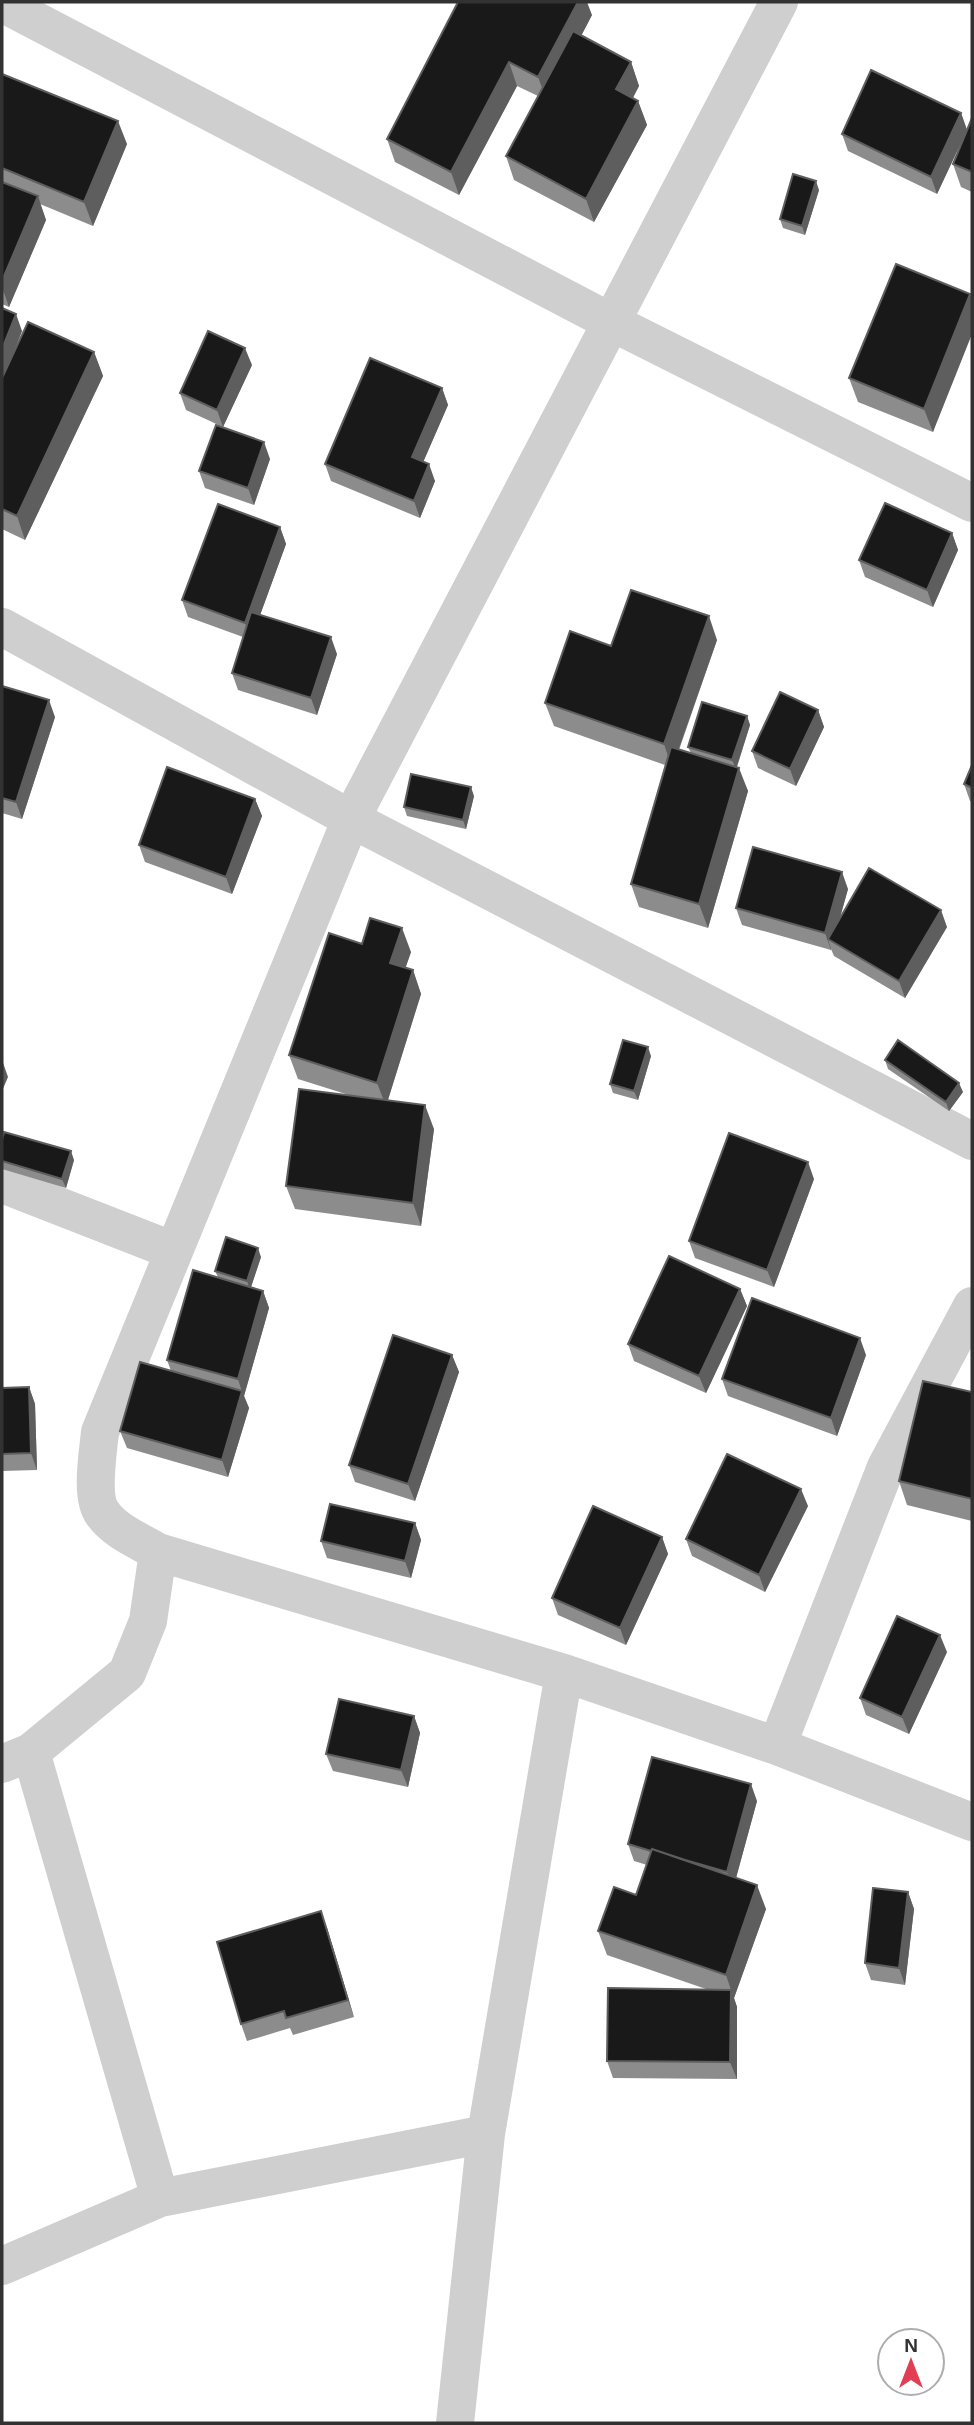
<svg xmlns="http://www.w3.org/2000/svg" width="974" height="2425" font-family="Arial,sans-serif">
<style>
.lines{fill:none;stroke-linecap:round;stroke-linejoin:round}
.minor{stroke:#cfcfcf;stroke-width:38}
.wall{fill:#8c8c8c}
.shaded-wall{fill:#5e5e5e}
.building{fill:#191919;stroke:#5e5e5e;stroke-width:2}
</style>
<rect width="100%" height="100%" fill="#fff"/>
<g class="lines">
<path class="minor" d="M 779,2 L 351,819 L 100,1432 C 98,1453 90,1498 103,1514 C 116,1532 140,1541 158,1552 L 564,1673 L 777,1746 L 972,1822
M 2,3 L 611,322 L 972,503
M 2,627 L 351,819 L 972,1141
M 2,1184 L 174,1251
M 777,1746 L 886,1467 L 972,1306
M 31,1752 L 160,2198
M 2,1764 L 31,1752 L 127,1673 L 148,1621 L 158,1552
M 2,2266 L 160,2198 L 486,2134
M 455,2423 L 486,2134 L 564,1673"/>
</g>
<path class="wall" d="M 458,2 L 592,15 L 581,36 L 631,62 L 639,86 L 633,98 L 638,101 L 647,125 L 594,222 L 514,180 L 506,156 L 538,96 L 517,86 L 459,195 L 395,162 L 387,139 Z
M 2,74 L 127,144 L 93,226 L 40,204 L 46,220 L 9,307 L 2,304 Z
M 961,113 L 967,130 L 972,118 L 972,192 L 961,187 L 953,164 L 967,130 L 937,194 L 848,151 L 842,134 Z
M 819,190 L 805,235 L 783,228 L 780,219 Z
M 972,299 L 933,432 L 858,402 L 849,378 Z
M 2,308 L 22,331 L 12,357 L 94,352 L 103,376 L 25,540 L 2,529 Z
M 252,365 L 223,427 L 186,410 L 180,393 Z
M 442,388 L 448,405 L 423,462 L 435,481 L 420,518 L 331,481 L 325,464 Z
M 270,459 L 254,505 L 205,488 L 199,471 Z
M 280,527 L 286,544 L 260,615 L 337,654 L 317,715 L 238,690 L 232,673 L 243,637 L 188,617 L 182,600 Z
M 952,533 L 958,550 L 933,607 L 865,577 L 859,560 Z
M 717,640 L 679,750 L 691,753 L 688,747 L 747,716 L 750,725 L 737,767 L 748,791 L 708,928 L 639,907 L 631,884 L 665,765 L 554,726 L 545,703 L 611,646 Z
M 2,686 L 55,717 L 22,819 L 2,813 Z
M 818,710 L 824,727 L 796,786 L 758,768 L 752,751 Z
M 972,765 L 972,802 L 970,801 L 964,784 Z
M 474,796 L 466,829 L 407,816 L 404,807 Z
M 255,799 L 262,816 L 232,894 L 145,862 L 139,845 Z
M 848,889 L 840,918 L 947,927 L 905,998 L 834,956 L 831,949 L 831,950 L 742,925 L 736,908 Z
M 362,944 L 411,952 L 405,968 L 413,970 L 421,994 L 388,1100 L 434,1129 L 421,1226 L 295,1209 L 286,1186 L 352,1096 L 298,1079 L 289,1055 Z
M 651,1056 L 638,1100 L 613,1093 L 610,1084 Z
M 885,1060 L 963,1092 L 949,1111 L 888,1069 Z
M 2,1140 L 74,1160 L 66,1188 L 2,1169 Z
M 814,1179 L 774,1287 L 695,1258 L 689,1241 Z
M 261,1257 L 251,1287 L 263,1291 L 269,1308 L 244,1396 L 249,1408 L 228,1477 L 127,1448 L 120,1431 L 171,1371 L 167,1360 L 218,1277 L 215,1271 Z
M 740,1289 L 747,1306 L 706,1393 L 634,1361 L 628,1344 Z
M 452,1355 L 459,1372 L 415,1501 L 355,1482 L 349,1465 Z
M 866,1355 L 837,1436 L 728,1396 L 722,1379 Z
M 29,1387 L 35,1404 L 37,1470 L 2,1471 L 2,1388 Z
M 972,1392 L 972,1521 L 907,1505 L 899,1481 Z
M 808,1506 L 765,1592 L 692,1556 L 686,1539 Z
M 415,1523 L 421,1540 L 411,1578 L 327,1558 L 321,1541 Z
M 662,1537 L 668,1554 L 626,1645 L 558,1615 L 552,1598 Z
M 947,1652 L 909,1734 L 866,1715 L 860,1698 Z
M 414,1716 L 420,1733 L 408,1787 L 333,1771 L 326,1754 Z
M 757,1801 L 736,1878 L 766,1909 L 734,1998 L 737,2007 L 737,2079 L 613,2078 L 607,2061 L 706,1989 L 607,1955 L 598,1931 L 636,1895 L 647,1865 L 634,1861 L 628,1844 Z
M 908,1892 L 914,1909 L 905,1985 L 871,1980 L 865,1963 Z
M 327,1928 L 354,2017 L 293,2035 L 290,2028 L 247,2041 L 241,2024 Z"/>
<path class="shaded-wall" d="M 578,2 L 587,2 L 592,15 L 547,101 L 538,77 Z
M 509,62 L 517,86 L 459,195 L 451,172 Z
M 631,62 L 639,86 L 625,112 L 616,89 Z
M 638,101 L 647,125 L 594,222 L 586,199 Z
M 961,113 L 967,130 L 937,194 L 931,177 Z
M 118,121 L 127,144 L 93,226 L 84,202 Z
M 816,181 L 819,190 L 805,235 L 802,226 Z
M 38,196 L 46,220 L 9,307 L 2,287 L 2,281 Z
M 970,294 L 972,299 L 972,334 L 933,432 L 924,409 Z
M 16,314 L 22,331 L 2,381 L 2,349 Z
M 245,348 L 252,365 L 223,427 L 217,410 Z
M 94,352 L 103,376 L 25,540 L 17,516 Z
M 442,388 L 448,405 L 418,474 L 412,457 Z
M 264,442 L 270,459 L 254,505 L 248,488 Z
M 429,464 L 435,481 L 420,518 L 414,501 Z
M 280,527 L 286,544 L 251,640 L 245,623 Z
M 952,533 L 958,550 L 933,607 L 927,590 Z
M 709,616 L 717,640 L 672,768 L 664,744 Z
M 331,637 L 337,654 L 317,715 L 311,698 Z
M 49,700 L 55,717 L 22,819 L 16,802 Z
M 818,710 L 824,727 L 796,786 L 790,769 Z
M 747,716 L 750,725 L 736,769 L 732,760 Z
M 739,768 L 748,791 L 708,928 L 699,904 Z
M 471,787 L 474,796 L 466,829 L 463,820 Z
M 255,799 L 262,816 L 232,894 L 226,877 Z
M 842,872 L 848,889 L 833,942 L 828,939 L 831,949 L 831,950 L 825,933 Z
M 941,910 L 947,927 L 905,998 L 899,981 Z
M 402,928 L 411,952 L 399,987 L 390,963 Z
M 413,970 L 421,994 L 386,1106 L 377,1083 Z
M 648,1047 L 651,1056 L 638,1100 L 634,1091 Z
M 2,1060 L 8,1077 L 2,1091 Z
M 959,1083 L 963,1092 L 949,1111 L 946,1102 Z
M 425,1105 L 434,1129 L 421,1226 L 413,1203 Z
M 71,1151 L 74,1160 L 66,1188 L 62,1179 Z
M 808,1162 L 814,1179 L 774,1287 L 767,1270 Z
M 258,1248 L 261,1257 L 250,1290 L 247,1281 Z
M 740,1289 L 747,1306 L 706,1393 L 699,1376 Z
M 263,1291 L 269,1308 L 244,1396 L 249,1408 L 228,1477 L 222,1460 L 242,1392 L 238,1379 Z
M 860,1338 L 866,1355 L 837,1436 L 831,1418 Z
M 452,1355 L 459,1372 L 415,1501 L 408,1484 Z
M 29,1387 L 35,1404 L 37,1470 L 31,1453 Z
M 801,1489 L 808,1506 L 765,1592 L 759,1575 Z
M 415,1523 L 421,1540 L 411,1578 L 405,1561 Z
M 662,1537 L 668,1554 L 626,1645 L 620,1628 Z
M 940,1635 L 947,1652 L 909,1734 L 902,1717 Z
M 414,1716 L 420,1733 L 408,1787 L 401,1770 Z
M 751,1784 L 757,1801 L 733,1889 L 727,1872 Z
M 757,1885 L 766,1909 L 734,1998 L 737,2007 L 737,2079 L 730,2062 L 731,1990 L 726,1975 Z
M 908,1892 L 914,1909 L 905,1985 L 899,1968 Z
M 321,1911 L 327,1928 L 354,2017 L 348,2000 Z"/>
<path class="building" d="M 458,2 L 578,2 L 538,77 L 509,62 L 451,172 L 387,139 Z
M 573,31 L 631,62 L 616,89 L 638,101 L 586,199 L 506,156 Z
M 871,70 L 961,113 L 931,177 L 842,134 Z
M 2,74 L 118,121 L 84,202 L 2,168 Z
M 972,118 L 972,172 L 953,164 Z
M 793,174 L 816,181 L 802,226 L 780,219 Z
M 2,182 L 38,196 L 2,281 Z
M 896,264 L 970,294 L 924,409 L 849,378 Z
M 2,308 L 16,314 L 2,349 Z
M 28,322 L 94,352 L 17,516 L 2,509 L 2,378 Z
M 208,331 L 245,348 L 217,410 L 180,393 Z
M 370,358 L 442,388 L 412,457 L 429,464 L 414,501 L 325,464 Z
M 216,425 L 264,442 L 248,488 L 199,471 Z
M 885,503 L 952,533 L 927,590 L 859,560 Z
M 218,504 L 280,527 L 245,623 L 182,600 Z
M 631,590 L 709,616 L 664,744 L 545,703 L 570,631 L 611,646 Z
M 251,612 L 331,637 L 311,698 L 232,673 Z
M 2,686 L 49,700 L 16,802 L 2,798 Z
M 780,692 L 818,710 L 790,769 L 752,751 Z
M 702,702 L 747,716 L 732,760 L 688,747 Z
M 671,747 L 739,768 L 699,904 L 631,884 Z
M 972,765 L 972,788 L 964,784 Z
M 167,767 L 255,799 L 226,877 L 139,845 Z
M 411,774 L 471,787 L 463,820 L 404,807 Z
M 753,847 L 842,872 L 825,933 L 736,908 Z
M 869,868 L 941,910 L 899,981 L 828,939 Z
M 370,918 L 402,928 L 390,963 L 413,970 L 377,1083 L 289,1055 L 329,933 L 362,944 Z
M 623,1040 L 648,1047 L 634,1091 L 610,1084 Z
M 898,1040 L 959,1083 L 946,1102 L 885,1060 Z
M 299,1089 L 425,1105 L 413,1203 L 286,1186 Z
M 4,1132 L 71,1151 L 62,1179 L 2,1161 L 2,1140 Z
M 729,1133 L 808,1162 L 767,1270 L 689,1241 Z
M 226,1237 L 258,1248 L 247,1281 L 215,1271 Z
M 669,1256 L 740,1289 L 699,1376 L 628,1344 Z
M 193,1270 L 263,1291 L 238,1379 L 167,1360 Z
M 752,1298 L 860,1338 L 831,1418 L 722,1379 Z
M 393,1335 L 452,1355 L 408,1484 L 349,1465 Z
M 140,1362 L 242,1391 L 222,1460 L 120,1431 Z
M 923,1381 L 972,1392 L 972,1499 L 899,1481 Z
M 29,1387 L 31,1453 L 2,1454 L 2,1388 Z
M 727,1454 L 801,1489 L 759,1575 L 686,1539 Z
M 330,1504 L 415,1523 L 405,1561 L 321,1541 Z
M 593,1506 L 662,1537 L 620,1628 L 552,1598 Z
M 897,1616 L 940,1635 L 902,1717 L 860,1698 Z
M 339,1699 L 414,1716 L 401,1770 L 326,1754 Z
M 652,1757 L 751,1784 L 727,1872 L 685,1860 L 652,1849 L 651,1851 L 628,1844 Z
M 652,1849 L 757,1885 L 726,1975 L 598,1931 L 614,1887 L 636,1895 Z
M 873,1888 L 908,1892 L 899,1968 L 865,1963 Z
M 321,1911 L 348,2000 L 286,2018 L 284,2011 L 241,2024 L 217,1942 Z
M 608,1988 L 731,1990 L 730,2062 L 607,2061 Z"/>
<rect width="974" height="2425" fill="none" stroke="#323232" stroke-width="7"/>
<g transform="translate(911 2362)"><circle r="33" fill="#ffffff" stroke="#adadad" stroke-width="2"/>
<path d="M0-5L12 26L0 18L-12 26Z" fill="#e13d53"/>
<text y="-10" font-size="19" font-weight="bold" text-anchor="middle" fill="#323232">N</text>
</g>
</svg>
